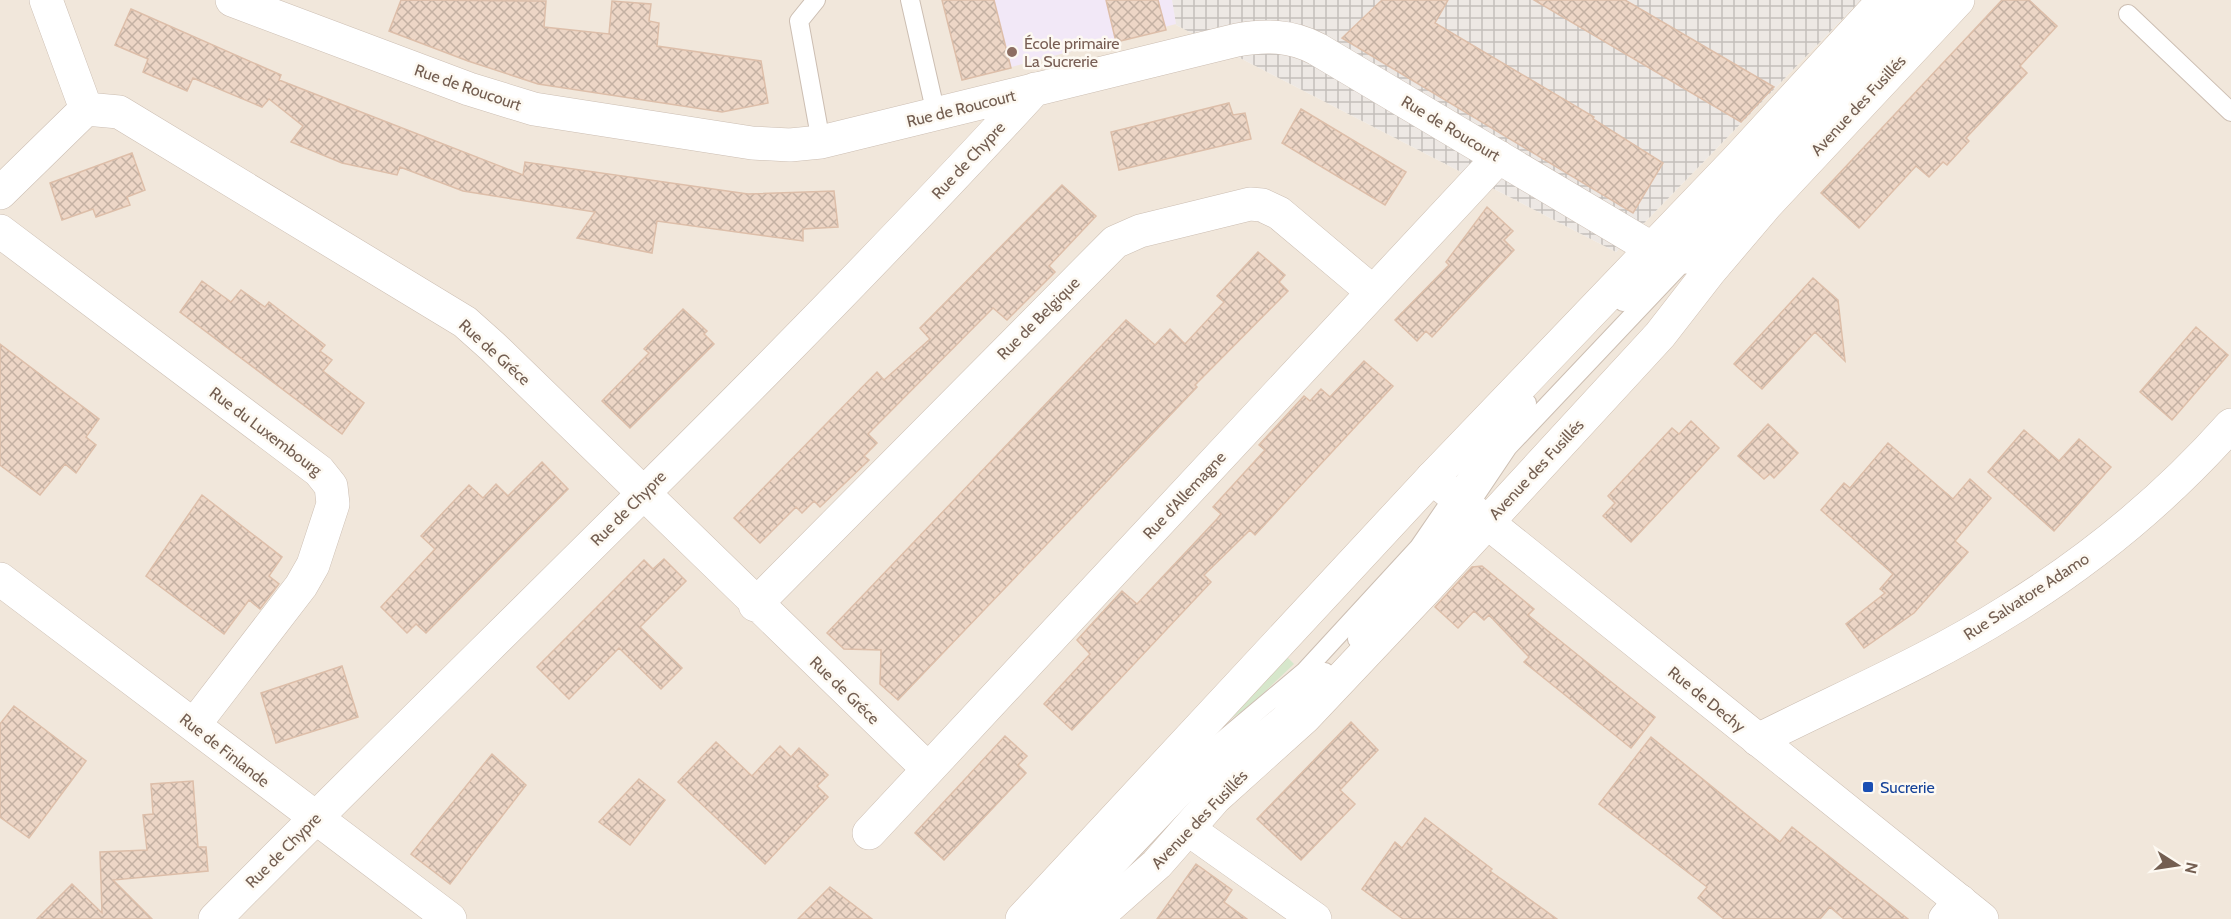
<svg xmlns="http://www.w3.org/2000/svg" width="2231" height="919" font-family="Cabin,sans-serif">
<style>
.residential{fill:#f1e7db}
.industrial{fill:url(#industrial-grid)}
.education{fill:#f2e8f7}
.grass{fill:url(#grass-tufts)}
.building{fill:url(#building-cross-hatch);stroke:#ddbea9;stroke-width:1.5}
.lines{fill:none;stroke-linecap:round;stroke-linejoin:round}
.service-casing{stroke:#ccbeb2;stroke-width:20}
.minor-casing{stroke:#ccbeb2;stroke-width:34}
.tertiary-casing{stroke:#ccbeb2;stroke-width:34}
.secondary-casing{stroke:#cebeb0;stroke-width:34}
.service{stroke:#fff;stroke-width:18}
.minor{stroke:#fff;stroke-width:33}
.tertiary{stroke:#fff;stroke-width:33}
.secondary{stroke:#fff;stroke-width:33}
.education-dot{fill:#8d6e63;stroke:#fdf9f2;stroke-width:2}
.transit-dot{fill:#1a4fb4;stroke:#fdf9f2;stroke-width:2}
.labels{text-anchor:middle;stroke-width:5;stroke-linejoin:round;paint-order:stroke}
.education-label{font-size:16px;fill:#785e54;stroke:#fdf9f2;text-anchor:start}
.street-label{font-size:16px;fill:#735e51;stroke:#fdf9f2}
.transit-label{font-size:16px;fill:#164399;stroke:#fdf9f2;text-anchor:start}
</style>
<defs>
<pattern id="industrial-grid" width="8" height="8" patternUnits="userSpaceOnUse" patternTransform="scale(1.5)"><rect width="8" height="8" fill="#ede8e4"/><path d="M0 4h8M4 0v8" fill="none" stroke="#c4bfbb"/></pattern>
<pattern id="grass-tufts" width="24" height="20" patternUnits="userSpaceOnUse" patternTransform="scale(1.5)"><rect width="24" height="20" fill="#d6e7cb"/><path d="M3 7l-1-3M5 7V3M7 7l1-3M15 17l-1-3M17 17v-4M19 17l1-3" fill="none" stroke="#b2bea7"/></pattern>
<pattern id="building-cross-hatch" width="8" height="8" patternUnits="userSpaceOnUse" patternTransform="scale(1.5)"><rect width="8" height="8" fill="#edd6c6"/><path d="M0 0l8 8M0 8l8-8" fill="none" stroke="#c4b1a3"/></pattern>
</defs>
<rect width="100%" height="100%" fill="#faf5ec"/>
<path class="residential" d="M 0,0 L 1172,0 L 1176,25 L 1616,252 L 1861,0 L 2231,0 L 2231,919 L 0,919 Z"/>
<path class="industrial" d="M 1172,0 L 1861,0 L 1616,252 L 1176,25 Z"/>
<path class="education" d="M 942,0 L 1172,0 L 1176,24 L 962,80 Z"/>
<path class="grass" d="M 1283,653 L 1294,664 L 1252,704 L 1231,719 Z"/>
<path class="building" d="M 401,0 L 546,1 L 544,27 L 609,34 L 612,1 L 651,4 L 649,21 L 659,23 L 657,46 L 761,61 L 768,103 L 722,112 L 538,84 L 468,61 L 389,31 Z
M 942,0 L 994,0 L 1011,68 L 962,80 Z
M 1106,0 L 1158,0 L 1166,30 L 1116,42 Z
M 1382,0 L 1448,0 L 1435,23 L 1594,117 L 1593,119 L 1663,163 L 1633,213 L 1342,38 Z
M 1534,0 L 1625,0 L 1774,87 L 1741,122 Z
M 2002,0 L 2029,0 L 2057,26 L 2020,66 L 2027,73 L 1966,138 L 1969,141 L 1947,165 L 1943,162 L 1929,177 L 1916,166 L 1859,228 L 1821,193 Z
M 131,9 L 281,75 L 279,80 L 523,175 L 525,162 L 748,194 L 834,191 L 838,227 L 803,229 L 803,241 L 657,221 L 652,253 L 577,238 L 595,212 L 463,191 L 400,167 L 397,175 L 342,163 L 291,142 L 303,126 L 269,99 L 262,107 L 193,78 L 187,91 L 143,72 L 148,59 L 115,45 Z
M 1229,103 L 1233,115 L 1245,113 L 1251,139 L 1119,170 L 1111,132 Z
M 1301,109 L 1406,172 L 1385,205 L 1282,143 Z
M 132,153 L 145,190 L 127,197 L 130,205 L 96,217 L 93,209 L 62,220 L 50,183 Z
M 1062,185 L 1096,216 L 1049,266 L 1055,272 L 1007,320 L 993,308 L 868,434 L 877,443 L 864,456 L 869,460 L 820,507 L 814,501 L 802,513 L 796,507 L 760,543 L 734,518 L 877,372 L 884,380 L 930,339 L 920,328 Z
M 1487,207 L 1513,231 L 1504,240 L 1514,250 L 1432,337 L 1426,331 L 1417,341 L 1395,320 L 1449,265 L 1446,262 Z
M 1258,252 L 1285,275 L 1279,282 L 1288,291 L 1195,385 L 1197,387 L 898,700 L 880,684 L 881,650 L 844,649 L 827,633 L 1126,320 L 1155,345 L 1170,329 L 1185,344 L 1224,302 L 1217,296 Z
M 1813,278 L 1838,300 L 1845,361 L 1815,332 L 1762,389 L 1734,364 Z
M 202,281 L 231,302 L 241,290 L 265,307 L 269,302 L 325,345 L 320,351 L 332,360 L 323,371 L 364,403 L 342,434 L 180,312 Z
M 683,309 L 707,331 L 704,334 L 714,344 L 630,428 L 602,401 L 649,353 L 644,349 Z
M 2196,327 L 2228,355 L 2172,420 L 2140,392 Z
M 0,344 L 99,419 L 86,437 L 96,445 L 76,473 L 65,464 L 40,495 L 0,465 Z
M 1364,361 L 1393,386 L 1255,535 L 1250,530 L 1204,575 L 1211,582 L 1072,730 L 1044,704 L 1090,654 L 1077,640 L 1122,591 L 1137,604 L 1217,519 L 1221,514 L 1213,507 L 1265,450 L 1259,445 L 1304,396 L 1310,401 L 1321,389 L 1330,397 Z
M 1691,421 L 1719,448 L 1631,542 L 1603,516 L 1615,503 L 1608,496 L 1672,428 L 1679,434 Z
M 1768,424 L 1798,453 L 1774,478 L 1770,474 L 1764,479 L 1738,456 Z
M 2024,430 L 2059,461 L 2079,439 L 2111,467 L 2054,531 L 1988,472 Z
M 1888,443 L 1953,499 L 1970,479 L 1991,498 L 1955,541 L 1968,552 L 1914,613 L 1864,648 L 1846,624 L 1885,593 L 1880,589 L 1893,574 L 1821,510 L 1844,483 L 1850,488 Z
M 542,462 L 568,489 L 426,633 L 416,624 L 407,633 L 381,607 L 435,549 L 421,536 L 469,485 L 483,498 L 496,484 L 508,496 Z
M 202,495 L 282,557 L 269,576 L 279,584 L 260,609 L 249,600 L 224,634 L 146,576 Z
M 664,559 L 686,581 L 640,627 L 682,668 L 661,689 L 619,648 L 569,699 L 537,667 L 644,560 L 653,569 Z
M 1482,566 L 1534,609 L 1528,615 L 1655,717 L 1631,748 L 1524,662 L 1529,657 L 1489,615 L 1484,620 L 1474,611 L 1458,628 L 1435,607 L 1472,567 Z
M 342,666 L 358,717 L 276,743 L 261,693 Z
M 14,706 L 86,761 L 29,838 L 0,817 L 0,724 Z
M 1351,722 L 1378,750 L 1340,790 L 1355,804 L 1301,860 L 1257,819 Z
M 1005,736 L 1027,756 L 1018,765 L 1026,773 L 944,860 L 915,833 Z
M 1651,737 L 1780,842 L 1792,827 L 1908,919 L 1844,919 L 1830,907 L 1820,919 L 1724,919 L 1698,898 L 1707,887 L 1599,804 Z
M 716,742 L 752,776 L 780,746 L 791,757 L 799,748 L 828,775 L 817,786 L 828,797 L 765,864 L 678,782 Z
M 492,754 L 526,785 L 450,884 L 411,854 Z
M 639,779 L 665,800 L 630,845 L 599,822 Z
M 193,781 L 198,847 L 206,847 L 208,871 L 113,880 L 152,919 L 37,919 L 72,884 L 102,913 L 100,852 L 147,850 L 143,815 L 153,814 L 151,784 Z
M 1425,818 L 1492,869 L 1490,871 L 1557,919 L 1403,919 L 1362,889 L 1395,842 L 1402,848 Z
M 1196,864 L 1232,890 L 1224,902 L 1247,919 L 1157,919 Z
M 830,887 L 872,919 L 798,919 Z"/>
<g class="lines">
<defs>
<path id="service" d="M 816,0 L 799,21 L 821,142
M 910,0 L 936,114
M 2128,14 L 2231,112
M 1623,302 L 1911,0
M 1357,639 L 1440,548 L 1508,447 L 1931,0
M 1047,919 L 1180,776 L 1304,672 L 1419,547 L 1487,448 L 1527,403
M 1067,919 L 1185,794 L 1281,715 L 1325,672"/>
<path id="minor" d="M 46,0 L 86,109
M 232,0 L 469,89 L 534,109 L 752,143 L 790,145 L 821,142 L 1237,40 C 1265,35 1291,35 1317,49 L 1651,248 C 1677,260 1702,261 1728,249
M 0,193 L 86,109 L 119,112 L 465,322 L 493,347 L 928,769
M 0,231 L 319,471 L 331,486 L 333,504 L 313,565 L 301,586 L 194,725
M 0,579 L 450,919
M 755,605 L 1115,242 L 1140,231 L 1250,204 L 1262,205 L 1279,213 L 1373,292
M 1758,740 C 1841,698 1929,661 2008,611 C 2091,560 2166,498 2231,425
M 1188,829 L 1315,919
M 869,833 L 1499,157
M 215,919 C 488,643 772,376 1035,89
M 1945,919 L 1960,901"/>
<path id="tertiary" d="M 1432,478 L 1982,919"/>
<path id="secondary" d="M 1022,919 L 1432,478 L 1736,161 L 1884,0
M 1095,919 L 1157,864 L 1215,798 L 1305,717 L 1427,588 L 1660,335 L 1709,272 L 1766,205 L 1958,0"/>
</defs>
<use href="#service" class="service-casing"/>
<use href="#minor" class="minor-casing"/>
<use href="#tertiary" class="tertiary-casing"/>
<use href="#secondary" class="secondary-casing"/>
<use href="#service" class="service"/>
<use href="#minor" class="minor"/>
<use href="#tertiary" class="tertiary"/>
<use href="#secondary" class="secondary"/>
</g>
<circle class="education-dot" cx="1012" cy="52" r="6"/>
<rect class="transit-dot" x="1862" y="781" width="12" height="12" rx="3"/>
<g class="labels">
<g class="education-label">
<text x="1024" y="49">École primaire<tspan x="1024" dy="18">La Sucrerie</tspan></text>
</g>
<g class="street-label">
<text transform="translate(468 87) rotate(19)" y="6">Rue de Roucourt</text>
<text transform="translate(1858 105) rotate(-47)" y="6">Avenue des Fusillés</text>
<text transform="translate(961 108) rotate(-14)" y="6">Rue de Roucourt</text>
<text transform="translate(1451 128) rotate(31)" y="6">Rue de Roucourt</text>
<text transform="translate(968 160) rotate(-47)" y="6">Rue de Chypre</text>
<text transform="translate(1038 318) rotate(-45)" y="6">Rue de Belgique</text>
<text transform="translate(495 352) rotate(42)" y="6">Rue de Gréce</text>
<text transform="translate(266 431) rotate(37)" y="6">Rue du Luxembourg</text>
<text transform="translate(1536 469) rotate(-47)" y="6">Avenue des Fusillés</text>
<text transform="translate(1184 495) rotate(-47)" y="6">Rue d'Allemagne</text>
<text transform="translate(628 508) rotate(-45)" y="6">Rue de Chypre</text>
<text transform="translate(2026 596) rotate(-33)" y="6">Rue Salvatore Adamo</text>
<text transform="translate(845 690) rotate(44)" y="6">Rue de Gréce</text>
<text transform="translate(1707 699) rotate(39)" y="6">Rue de Dechy</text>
<text transform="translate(225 750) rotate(38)" y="6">Rue de Finlande</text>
<text transform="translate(1199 819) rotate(-46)" y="6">Avenue des Fusillés</text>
<text transform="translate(283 850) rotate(-45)" y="6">Rue de Chypre</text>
</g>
<g class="transit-label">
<text x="1880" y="793">Sucrerie</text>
</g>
</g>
<g transform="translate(2177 865) rotate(102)" stroke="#fdf9f2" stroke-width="4.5" paint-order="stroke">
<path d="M0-4.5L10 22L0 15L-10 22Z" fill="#735e51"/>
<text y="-9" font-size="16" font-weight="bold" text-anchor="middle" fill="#735e51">N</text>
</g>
</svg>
